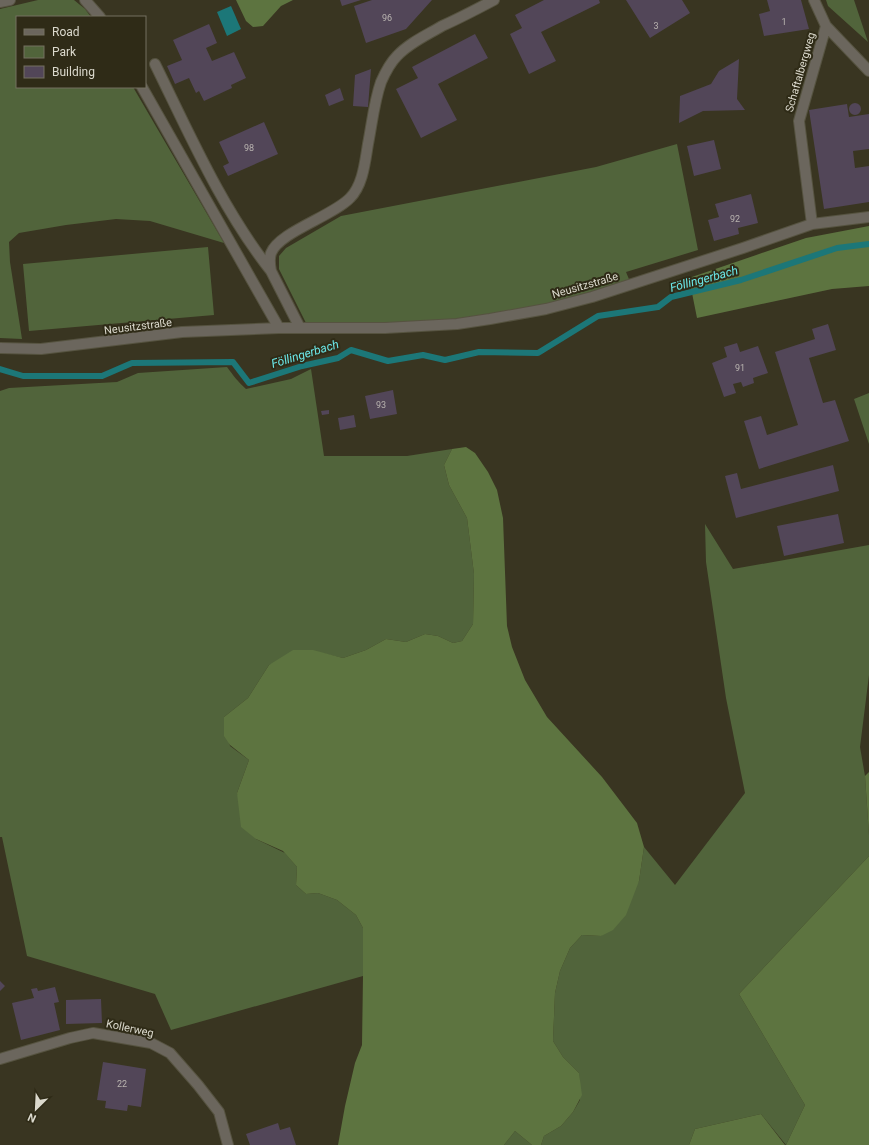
<svg xmlns="http://www.w3.org/2000/svg" width="869" height="1145" font-family="Roboto,sans-serif">
<style>
.green{fill:#51643b}
.forest{fill:#5d7440}
.water{fill:#1c7778}
.lines{fill:none;stroke-linecap:round;stroke-linejoin:round}
.stream{stroke:#1c7778;stroke-width:6}
.building{fill:#524658}
.minor-casing{stroke:#565340;stroke-width:12}
.minor{stroke:#6b665d;stroke-width:10}
.labels{text-anchor:middle;stroke-width:4;stroke-linejoin:round;paint-order:stroke}
.number-label{font-size:9px;fill:#b9b4b0}
.street-label{font-size:11px;fill:#dbd9cd;stroke:#2f2b17}
.water-label{font-size:12px;font-style:italic;fill:#6be8e9;stroke:#2f2b17}
</style>
<rect width="100%" height="100%" fill="#393521"/>
<path class="green" d="M 38,0 L 74,0 L 85,9 L 91,17 L 17,17 L 17,87 L 133,87 L 224,243 L 150,221 L 116,219 L 66,225 L 19,233 L 9,242 L 10,262 L 22,339 L 0,338 L 0,9 Z
M 826,0 L 854,0 L 868,42 L 828,6 Z
M 677,144 L 698,250 L 626,272 L 631,284 L 592,297 L 457,324 L 307,325 L 279,269 L 279,256 L 286,248 L 341,216 L 596,167 Z
M 208,247 L 214,315 L 29,331 L 23,264 Z
M 227,367 C 233,375 238,382 246,389 L 291,379 L 311,369 L 324,456 L 407,456 L 452,449 L 444,465 L 449,485 L 467,518 L 474,574 L 473,624 L 462,641 L 453,643 L 438,636 L 425,634 L 406,642 L 386,639 L 366,650 L 343,658 L 313,651 L 269,665 L 248,698 L 224,717 L 230,746 L 249,760 L 237,793 L 256,839 L 285,853 L 297,867 L 296,885 L 306,894 L 318,893 L 337,900 L 356,915 L 363,928 L 363,976 L 171,1030 L 155,994 L 27,956 L 2,837 L 0,837 L 0,391 L 9,388 L 117,382 L 138,373 Z
M 869,393 L 869,444 L 854,399 Z
M 705,524 L 733,569 L 869,545 L 869,675 L 860,747 L 865,776 L 869,835 L 869,856 L 739,994 L 805,1105 L 786,1145 L 761,1114 L 695,1129 L 689,1145 L 541,1145 L 544,1136 L 561,1126 L 573,1112 L 580,1100 L 579,1073 L 563,1057 L 553,1041 L 555,993 L 560,971 L 570,948 L 582,935 L 601,936 L 639,881 L 644,847 L 675,885 L 745,793 L 726,698 L 706,562 Z
M 515,1131 L 532,1145 L 504,1145 Z"/>
<path class="forest" d="M 236,0 L 293,0 L 281,6 L 263,26 L 253,27 L 246,21 Z
M 869,226 L 869,286 L 832,289 L 697,318 L 689,278 L 806,238 Z
M 466,447 L 475,453 L 488,472 L 497,490 L 503,518 L 507,626 L 512,647 L 525,680 L 547,717 L 602,777 L 637,823 L 644,847 L 639,881 L 626,915 L 613,930 L 601,936 L 582,935 L 570,948 L 560,971 L 555,993 L 553,1041 L 563,1057 L 579,1073 L 582,1095 L 573,1112 L 561,1126 L 544,1136 L 541,1145 L 532,1145 L 515,1131 L 504,1145 L 338,1145 L 345,1106 L 355,1063 L 362,1045 L 363,976 L 363,928 L 356,915 L 337,900 L 318,893 L 306,894 L 296,885 L 297,867 L 283,851 L 256,839 L 241,827 L 237,793 L 249,760 L 230,745 L 224,736 L 224,717 L 248,698 L 269,665 L 293,650 L 313,650 L 343,658 L 366,650 L 386,639 L 406,642 L 425,634 L 438,636 L 453,643 L 462,641 L 473,624 L 474,574 L 467,518 L 449,485 L 444,465 L 452,449 Z
M 869,772 L 869,835 L 865,776 Z
M 869,856 L 869,1145 L 786,1145 L 805,1105 L 739,994 Z
M 761,1114 L 785,1145 L 689,1145 L 695,1129 Z"/>
<path class="water" d="M 231,6 L 241,29 L 227,36 L 217,12 Z"/>
<g class="lines">
<path class="stream" d="M 0,369 L 23,376 L 102,376 L 132,363 L 233,362 L 249,383 L 302,366 L 338,358 L 351,350 L 388,361 L 423,355 L 445,360 L 479,352 L 538,353 L 598,316 L 658,307 L 671,297 L 741,280 L 837,248 L 869,244"/>
</g>
<path class="building" d="M 340,0 L 361,0 L 342,6 Z
M 372,0 L 432,0 L 406,29 L 366,43 L 354,6 Z
M 544,0 L 599,0 L 600,3 L 541,32 L 556,61 L 529,74 L 510,34 L 522,28 L 515,15 Z
M 626,0 L 682,0 L 690,13 L 650,38 Z
M 767,0 L 801,0 L 809,29 L 764,36 L 759,14 L 770,11 Z
M 209,24 L 217,43 L 206,48 L 212,61 L 234,52 L 246,78 L 231,85 L 232,88 L 204,101 L 199,91 L 196,93 L 189,78 L 175,84 L 167,66 L 182,60 L 173,40 Z
M 475,34 L 488,58 L 438,84 L 457,120 L 421,138 L 396,89 L 418,78 L 412,67 Z
M 739,59 L 737,99 L 745,110 L 703,111 L 679,123 L 680,96 L 711,84 L 719,71 Z
M 371,69 L 368,107 L 353,106 L 355,75 Z
M 340,88 L 344,100 L 329,106 L 325,95 Z
M849 109a6 6 0 1 1 12 0a6 6 0 1 1-12 0Z
M 847,104 L 849,117 L 869,114 L 869,149 L 853,151 L 855,168 L 869,166 L 869,202 L 824,209 L 809,110 Z
M 264,122 L 278,154 L 228,176 L 223,166 L 229,163 L 219,142 Z
M 714,140 L 721,169 L 694,176 L 687,146 Z
M 751,194 L 758,223 L 738,228 L 739,234 L 714,241 L 708,220 L 719,217 L 715,204 Z
M 828,324 L 836,350 L 809,358 L 823,403 L 835,400 L 849,441 L 759,469 L 744,421 L 761,416 L 767,435 L 798,425 L 775,352 L 815,339 L 812,329 Z
M 737,343 L 740,352 L 758,346 L 768,373 L 753,378 L 754,383 L 743,387 L 741,382 L 733,384 L 736,393 L 724,397 L 712,363 L 727,357 L 724,347 Z
M 393,390 L 397,414 L 370,419 L 365,396 Z
M 329,410 L 329,414 L 322,415 L 321,411 Z
M 354,415 L 356,427 L 340,430 L 338,418 Z
M 833,465 L 839,491 L 736,518 L 725,476 L 737,473 L 741,489 Z
M 838,514 L 844,543 L 784,556 L 777,526 Z
M 0,981 L 5,986 L 0,991 Z
M 55,987 L 59,1002 L 54,1003 L 60,1030 L 21,1040 L 12,1003 L 34,998 L 31,989 L 37,988 L 38,991 Z
M 101,999 L 102,1023 L 66,1024 L 66,1000 Z
M 103,1062 L 146,1069 L 141,1107 L 128,1105 L 127,1111 L 105,1108 L 106,1101 L 97,1100 Z
M 278,1123 L 280,1130 L 290,1127 L 296,1145 L 250,1145 L 246,1134 Z"/>
<g class="lines">
<defs>
<path id="minor" d="M 85,0 L 100,17
M 0,2 L 10,0
M 826,26 L 869,71
M 155,64 C 190,135 222,209 271,271
M 142,87 L 279,328
M 812,224 L 799,121 L 826,26 L 814,0
M 300,328 L 271,271 C 270,266 269,259 271,253 C 279,232 333,216 350,198 C 363,185 365,162 368,144 C 372,124 374,102 381,82 C 385,73 390,63 397,56 C 409,43 427,35 442,26 C 460,18 477,9 494,0
M 0,348 L 41,349 L 182,332 L 279,328 L 385,328 L 457,324 L 490,319 L 546,309 L 592,297 L 743,248 L 812,224 L 869,217
M 0,1059 L 70,1038 L 93,1033 L 151,1043 L 170,1053 L 198,1085 L 219,1112 L 228,1145"/>
</defs>
<use href="#minor" class="minor-casing"/>
<use href="#minor" class="minor"/>
</g>
<g class="labels">
<g class="number-label">
<text x="387" y="21">96</text>
<text x="784" y="25">1</text>
<text x="656" y="29">3</text>
<text x="249" y="151">98</text>
<text x="735" y="222">92</text>
<text x="740" y="371">91</text>
<text x="381" y="408">93</text>
<text x="122" y="1087">22</text>
</g>
<g class="street-label">
<text transform="translate(800 72) rotate(-74)" y="4">Schaftalbergweg</text>
<text transform="translate(585 285) rotate(-16)" y="4">Neusitzstraße</text>
<text transform="translate(138 326) rotate(-7)" y="4">Neusitzstraße</text>
<text transform="translate(130 1028) rotate(12)" y="4">Kollerweg</text>
</g>
<g class="water-label">
<text transform="translate(704 279) rotate(-15)" y="4">Föllingerbach</text>
<text transform="translate(305 354) rotate(-17)" y="4">Föllingerbach</text>
</g>
</g>
<rect x="16" y="16" width="130" height="72" fill="#2f2b17" stroke="#747160"/>
<rect x="24" y="29" width="20" height="6" fill="#6b665d" stroke="#747160"/>
<text x="52" y="36" font-size="12" fill="#dbd9cd">Road</text>
<rect x="24" y="46" width="20" height="12" fill="#51643b" stroke="#747160"/>
<text x="52" y="56" font-size="12" fill="#dbd9cd">Park</text>
<rect x="24" y="66" width="20" height="12" fill="#524658" stroke="#747160"/>
<text x="52" y="76" font-size="12" fill="#dbd9cd">Building</text>
<g transform="translate(36 1109) rotate(204)" stroke="#2f2b17" stroke-width="3" paint-order="stroke">
<path d="M0-3L7 15L0 10L-7 15Z" fill="#dbd9cd"/>
<text y="-6" font-size="11" font-weight="bold" text-anchor="middle" fill="#dbd9cd">N</text>
</g>
</svg>
